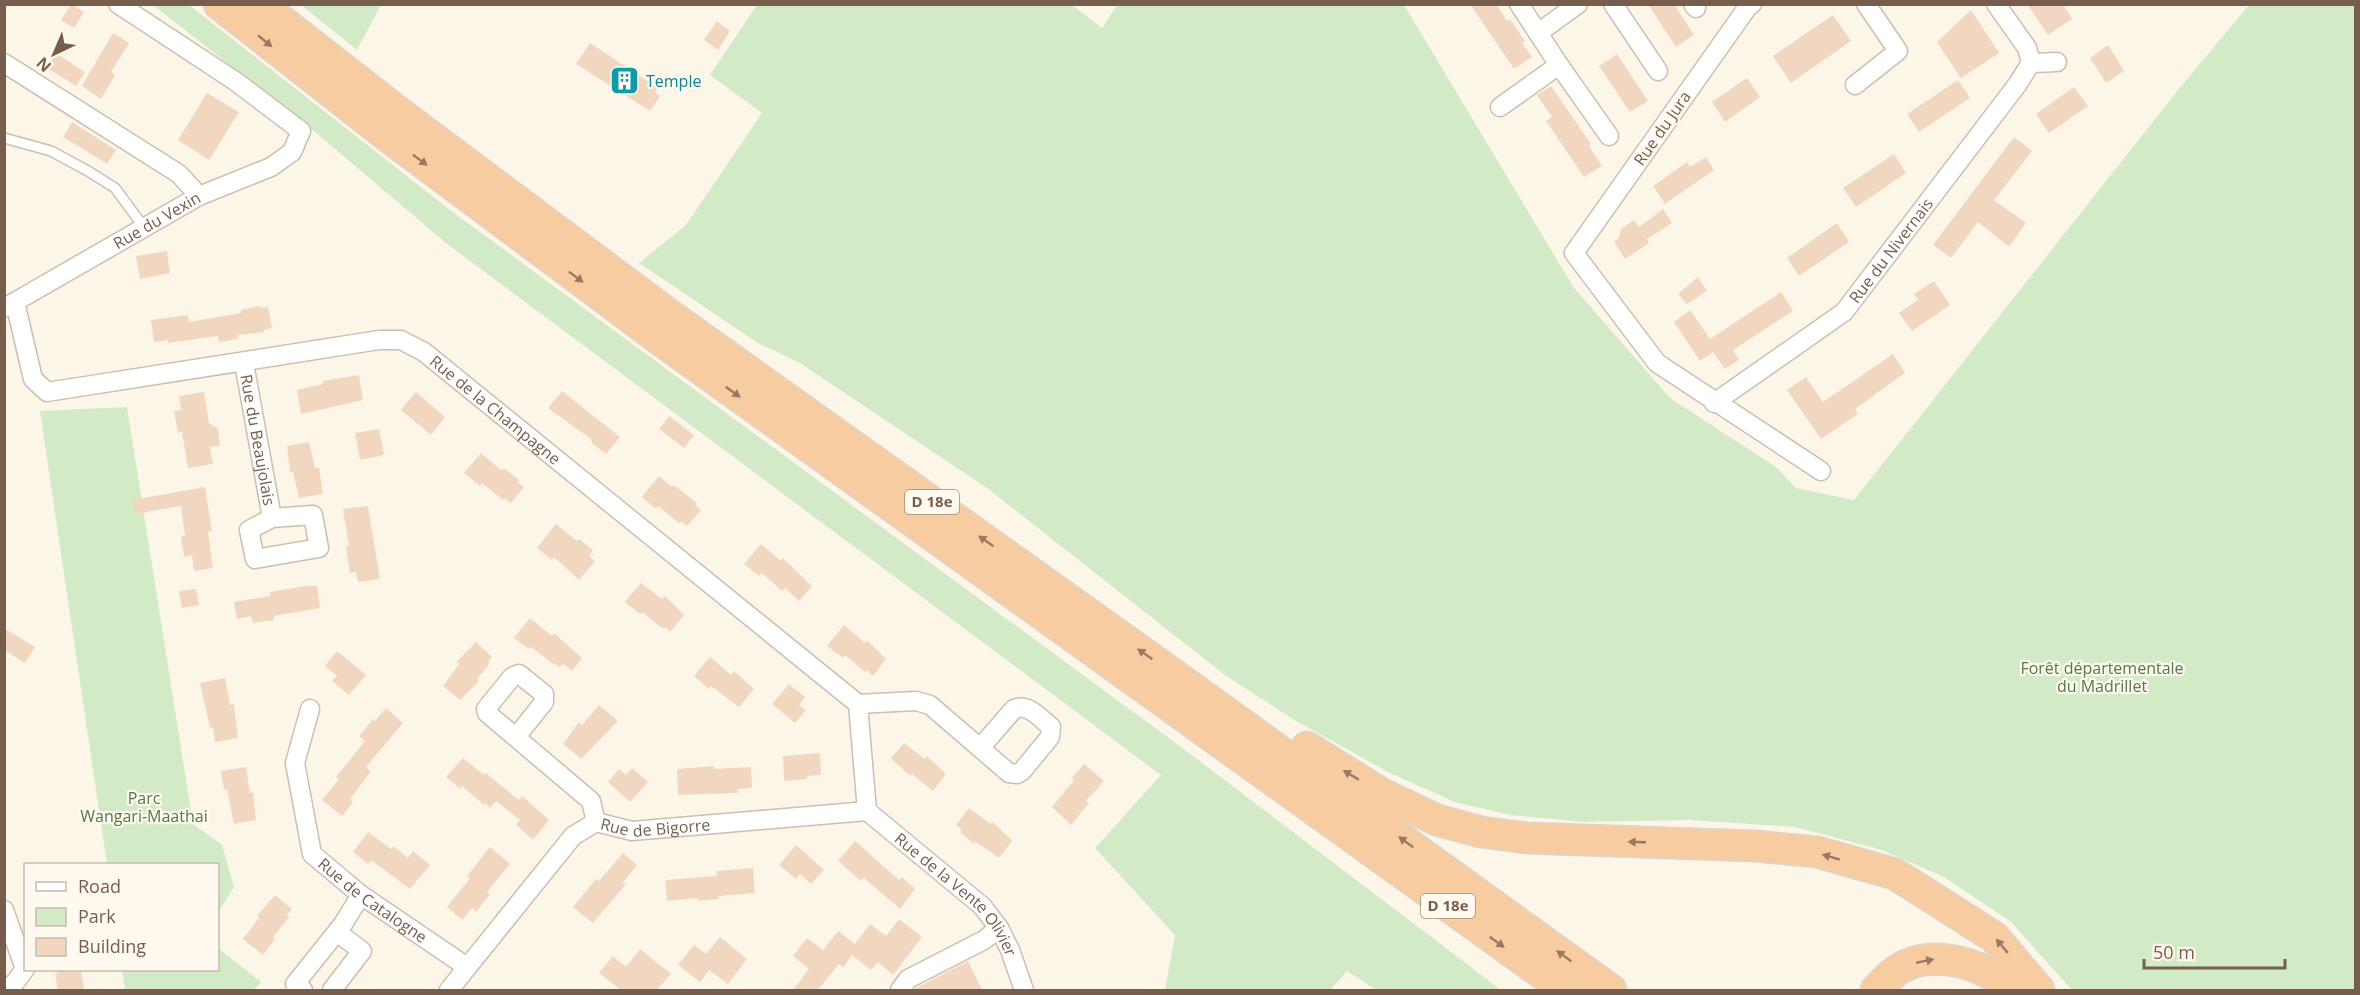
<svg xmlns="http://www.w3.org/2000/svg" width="2360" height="995" font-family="'Open Sans',sans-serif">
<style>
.green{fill:#d3eac6}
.building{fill:#f2d7c0}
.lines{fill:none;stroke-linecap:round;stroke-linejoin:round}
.service-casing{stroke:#cebeae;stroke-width:12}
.minor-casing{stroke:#cebeae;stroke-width:21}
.trunk-casing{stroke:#dcd5d0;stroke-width:33}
.service{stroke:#fff;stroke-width:9}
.minor{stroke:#fff;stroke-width:18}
.trunk{stroke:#f8cca1;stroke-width:30}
.oneway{fill:#977a61}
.labels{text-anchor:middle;stroke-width:4.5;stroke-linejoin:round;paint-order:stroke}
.shield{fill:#fff9ef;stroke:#a08c7d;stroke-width:1.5}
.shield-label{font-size:15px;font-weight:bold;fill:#775e4c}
.culture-label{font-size:16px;fill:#0d838f;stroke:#fff9ef;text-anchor:start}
.street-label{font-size:16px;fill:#775e4c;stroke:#fff9ef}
.park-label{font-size:16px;fill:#517c43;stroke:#fff9ef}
</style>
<rect width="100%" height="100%" fill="#fcf6e8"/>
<path class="green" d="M 153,5 L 189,5 L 450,210 L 1181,747 L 1501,990 L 1376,990 L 1347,971 L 1330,990 L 1165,990 L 1175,935 L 1095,848 L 1161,775 L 446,243 L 314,131 Z
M 301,5 L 381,5 L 357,50 Z
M 757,5 L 1072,5 L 1102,28 L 1117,5 L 1404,5 L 1574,288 L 1670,398 L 1776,467 L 1796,488 L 1854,500 L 2178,90 L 2249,5 L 2355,5 L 2355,990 L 2072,990 L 2010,921 L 1944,877 L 1882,850 L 1795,827 L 1690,820 L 1584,822 L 1510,815 L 1455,802 L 1388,772 L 1296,721 L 1225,675 L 987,488 L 800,363 L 758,343 L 639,263 L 686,225 L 762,113 L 710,75 Z
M 127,407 L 193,824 L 222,845 L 234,887 L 218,912 L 218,864 L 107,864 L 40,411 Z
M 218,948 L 261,982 L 254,990 L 125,990 L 122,970 L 218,970 Z"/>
<path class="building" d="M 71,4 L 84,12 L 74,28 L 61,20 Z
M 1470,4 L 1496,4 L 1507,21 L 1510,19 L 1525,41 L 1522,43 L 1532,57 L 1514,69 Z
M 1648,4 L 1674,4 L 1694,35 L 1676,47 Z
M 2027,4 L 2063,4 L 2072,19 L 2048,35 Z
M 1971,10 L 1999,53 L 1961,78 L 1937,42 Z
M 1833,15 L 1851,41 L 1791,83 L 1773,56 Z
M 717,21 L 730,31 L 718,50 L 704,40 Z
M 113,33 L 129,43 L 111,72 L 115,75 L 101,99 L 82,86 Z
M 590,43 L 658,88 L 655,92 L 660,96 L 650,111 L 576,64 Z
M 2108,45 L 2124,71 L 2106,83 L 2090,58 Z
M 56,53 L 85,72 L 76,86 L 47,68 Z
M 1617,54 L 1648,101 L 1630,112 L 1599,66 Z
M 1747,78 L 1760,97 L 1725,122 L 1712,102 Z
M 1958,80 L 1970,98 L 1919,132 L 1907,114 Z
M 1551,86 L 1591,144 L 1589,146 L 1602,166 L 1584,177 L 1546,121 L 1552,117 L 1537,95 Z
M 2074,87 L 2088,106 L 2049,133 L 2036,114 Z
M 207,93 L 239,112 L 209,160 L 178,140 Z
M 72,122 L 116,150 L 107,164 L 63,137 Z
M 2014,137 L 2032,151 L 1994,200 L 2026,223 L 2009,247 L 1978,222 L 1951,258 L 1933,245 Z
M 1894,154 L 1906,173 L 1856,207 L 1843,188 Z
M 1706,157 L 1714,170 L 1665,204 L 1653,186 L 1687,162 L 1690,167 Z
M 1663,209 L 1672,223 L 1647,239 L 1649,243 L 1625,259 L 1614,242 L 1619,238 L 1621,229 L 1634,220 L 1639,227 Z
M 1837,223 L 1849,242 L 1799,276 L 1787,258 Z
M 167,251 L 170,273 L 140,279 L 136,256 Z
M 1698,277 L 1707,291 L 1687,304 L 1678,294 Z
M 1934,281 L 1950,305 L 1912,331 L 1899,313 L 1918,300 L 1914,294 Z
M 1781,292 L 1793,311 L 1733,350 L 1739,360 L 1725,369 L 1713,352 L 1700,361 L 1674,322 L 1690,310 L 1710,339 Z
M 260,306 L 260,308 L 268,307 L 272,328 L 264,330 L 264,332 L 238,335 L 238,339 L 219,342 L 218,336 L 168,343 L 168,340 L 154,342 L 151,320 L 188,315 L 189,322 L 241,313 L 241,310 Z
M 1893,354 L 1905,373 L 1855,409 L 1858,414 L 1821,439 L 1787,390 L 1806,377 L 1823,402 Z
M 359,375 L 363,400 L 301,414 L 297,390 L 323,384 L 323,381 Z
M 562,391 L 620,437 L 606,454 L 592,443 L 591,439 L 548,408 Z
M 204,392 L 209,423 L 218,429 L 220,446 L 210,447 L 213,464 L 188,468 L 182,432 L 178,433 L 174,411 L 181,410 L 179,396 Z
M 416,392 L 445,417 L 431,435 L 401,410 Z
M 669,416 L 694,435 L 684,448 L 659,429 Z
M 379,429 L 384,455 L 360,460 L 355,433 Z
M 309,442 L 315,468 L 319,467 L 323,494 L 299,498 L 293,472 L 290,472 L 287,446 Z
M 481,453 L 502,471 L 504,468 L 519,480 L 518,482 L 524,487 L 511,503 L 504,498 L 503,500 L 482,483 L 480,486 L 464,473 Z
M 659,476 L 672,487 L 674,485 L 697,503 L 695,505 L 701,510 L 687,526 L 681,521 L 680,524 L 658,506 L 656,509 L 642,497 Z
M 205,487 L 212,531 L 208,532 L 213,568 L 194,571 L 192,555 L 184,557 L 181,536 L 185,536 L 181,506 L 135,514 L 133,500 Z
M 368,506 L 380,579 L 358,582 L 356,572 L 350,573 L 346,546 L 349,546 L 343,509 Z
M 556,524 L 577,541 L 579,539 L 593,550 L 589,556 L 595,561 L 579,580 L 554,557 L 552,560 L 537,548 Z
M 761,544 L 781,561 L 783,558 L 812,586 L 799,601 L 785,588 L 782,591 L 762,573 L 759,576 L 744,564 Z
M 641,583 L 662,599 L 665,596 L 684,615 L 670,632 L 664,627 L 663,629 L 642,612 L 640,614 L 625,602 Z
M 306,586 L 317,586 L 320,608 L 274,616 L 274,620 L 253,623 L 251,616 L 237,619 L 234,602 L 270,596 L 270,592 Z
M 196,589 L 199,605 L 182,608 L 179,591 Z
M 530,618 L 552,636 L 554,633 L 582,658 L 572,671 L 563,664 L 560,667 L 554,663 L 553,664 L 531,647 L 529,649 L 514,638 Z
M 844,625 L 865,643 L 867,640 L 886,659 L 873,676 L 867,670 L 865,672 L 845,655 L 843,658 L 827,646 Z
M 4,628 L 35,647 L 25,663 L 4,650 Z
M 476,642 L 492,657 L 488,662 L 490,663 L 477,679 L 479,681 L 460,700 L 443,686 L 459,664 L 456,662 Z
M 337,651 L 366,675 L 349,695 L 332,681 L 337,676 L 325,666 Z
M 710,657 L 731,675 L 734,671 L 754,689 L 739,707 L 711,686 L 709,689 L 694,676 Z
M 225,678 L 230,705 L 234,704 L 238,738 L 215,742 L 213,727 L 210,728 L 200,683 Z
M 789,684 L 805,697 L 799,705 L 806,710 L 795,723 L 772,704 Z
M 599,705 L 618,721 L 581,759 L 563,744 L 579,722 L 582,725 Z
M 386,708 L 403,723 L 366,767 L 371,771 L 350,799 L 353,802 L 342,816 L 322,800 L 339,779 L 336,777 L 365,741 L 359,736 L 373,719 L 375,721 Z
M 904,743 L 925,759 L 927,756 L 946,774 L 933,791 L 912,774 L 910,776 L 891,758 Z
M 820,753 L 821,775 L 807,776 L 807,779 L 784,781 L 783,756 Z
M 463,758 L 484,775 L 486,773 L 519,800 L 522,796 L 549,820 L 533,840 L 516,825 L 520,820 L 496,801 L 490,808 L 485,803 L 484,805 L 462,786 L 460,789 L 446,777 Z
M 1084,764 L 1104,781 L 1086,801 L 1089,803 L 1071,825 L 1052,807 L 1074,780 L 1072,778 Z
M 714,766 L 714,769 L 751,767 L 752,788 L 738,789 L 738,793 L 678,795 L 677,769 Z
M 246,767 L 250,793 L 253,792 L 256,820 L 234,824 L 227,789 L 224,790 L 221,771 Z
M 632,768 L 648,782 L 630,802 L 608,782 L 619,769 L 626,775 Z
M 969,808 L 991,824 L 993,822 L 1012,841 L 999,858 L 976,842 L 974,844 L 960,832 L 962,830 L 956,825 Z
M 368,832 L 391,849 L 393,846 L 408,858 L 413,851 L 430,865 L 410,889 L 371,860 L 368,864 L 353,852 Z
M 855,841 L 899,880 L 902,877 L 915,889 L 900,909 L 864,878 L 861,881 L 838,861 Z
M 796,845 L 824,870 L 811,884 L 800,874 L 796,879 L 779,865 Z
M 490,847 L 510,864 L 487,892 L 490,894 L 476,912 L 472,908 L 462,920 L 447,907 L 470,878 L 467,876 Z
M 623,853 L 637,865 L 622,884 L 627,883 L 593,923 L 573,907 L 596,879 L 599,881 Z
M 753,868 L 755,893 L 718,896 L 719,899 L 698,901 L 697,898 L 667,901 L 665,880 L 717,876 L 716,871 Z
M 275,895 L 292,909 L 287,915 L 289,917 L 273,937 L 275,939 L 263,955 L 243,939 L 259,918 L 257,916 Z
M 899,919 L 922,937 L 893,975 L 878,962 L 871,970 L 852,955 L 843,968 L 839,964 L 818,990 L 793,990 L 809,969 L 793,956 L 807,938 L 823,950 L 838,931 L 855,944 L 870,924 L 886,936 Z
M 720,937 L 747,959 L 728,984 L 709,970 L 700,982 L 678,965 L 694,945 L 706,954 Z
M 640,949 L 671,974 L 657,990 L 621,990 L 599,973 L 613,956 L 626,967 Z
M 968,961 L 982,990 L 914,990 L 916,988 Z
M 58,969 L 81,969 L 84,989 L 58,990 L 55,974 L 58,973 Z"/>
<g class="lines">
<defs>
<path id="service" d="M 4,138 L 51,151 L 88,171 L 115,188 L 143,226"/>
<g id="minor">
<path d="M 1613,4 L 1658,71"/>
<path d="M 1693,4 L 1696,8"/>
<path d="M 1752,4 L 1747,8 L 1574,253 L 1657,363 L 1821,471"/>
<path d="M 1538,33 L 1578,4"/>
<path d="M 4,63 L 179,174 L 199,196"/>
<path d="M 2031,63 L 2057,62"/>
<path d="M 1559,65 L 1609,136"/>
<path d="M 1855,85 L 1898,51 L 1866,4"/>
<path d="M 1500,107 L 1559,65 L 1519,4"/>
<path id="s1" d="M 15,302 L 33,379 L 47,392 L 379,340 L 401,340 L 424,352 L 858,704 L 867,811"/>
<path id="s2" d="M 6,307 L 199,196 L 271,167 L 292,152 L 301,131 L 235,81 L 118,4"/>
<path id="s3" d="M 244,363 L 272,518 L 313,515 L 319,548 L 255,559 L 249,530 L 272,518"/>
<path id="s4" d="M 1714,403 L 1844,312 L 2017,85 L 2031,63 L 2027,48 L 1996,4"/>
<path d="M 858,704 L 916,701 L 930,705 L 1009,773 L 1017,774 L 1022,771 L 1050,737 L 1051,727 C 1040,718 1028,703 1014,709 L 980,748"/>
<path id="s5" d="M 310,709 L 295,763 L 312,854 L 361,895 L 467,967"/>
<path d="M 516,737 L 544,702 L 544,694 L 519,674 L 512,677 L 486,709 L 487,713 L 591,801 L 596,822"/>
<path id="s6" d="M 867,811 L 982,906 L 999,928 L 1010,950 L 1024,990"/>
<path d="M 4,910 L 25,969 L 10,989 L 4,986"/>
<path d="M 303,990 L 295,984 L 343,924 L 361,895"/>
<path d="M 332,990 L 362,951 L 337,932"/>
<path id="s7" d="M 449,990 L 573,836 L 596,822 L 632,831 L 867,811"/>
<path d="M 900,990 L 908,979 L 984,940 L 999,928"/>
</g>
<path id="trunk" d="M 219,4 L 386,135 L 659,339 L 1565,990
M 260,4 L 397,111 L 671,316 L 1170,672 L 1611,990
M 1307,747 L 1382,794 L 1437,820 L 1481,832 L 1526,838 L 1755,846 L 1817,852 L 1895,874 L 1994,937 L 2039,990
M 1876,990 C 1882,984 1889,976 1896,971 C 1931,947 1984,963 2012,990"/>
</defs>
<use href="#service" class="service-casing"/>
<use href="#minor" class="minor-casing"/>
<use href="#trunk" class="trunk-casing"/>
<use href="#service" class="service"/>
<use href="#minor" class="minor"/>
<use href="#trunk" class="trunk"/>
</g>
<defs><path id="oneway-solid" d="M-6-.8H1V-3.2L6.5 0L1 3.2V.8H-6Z" transform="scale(1.5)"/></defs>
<g class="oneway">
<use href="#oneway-solid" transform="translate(265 41) rotate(39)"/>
<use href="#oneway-solid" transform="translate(420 160) rotate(37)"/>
<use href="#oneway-solid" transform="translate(576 277) rotate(37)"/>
<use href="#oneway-solid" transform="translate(733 392) rotate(36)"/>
<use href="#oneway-solid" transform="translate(986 541) rotate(-145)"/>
<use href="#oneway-solid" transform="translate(1145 654) rotate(-145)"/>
<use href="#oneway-solid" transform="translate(1351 775) rotate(-149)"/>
<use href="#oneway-solid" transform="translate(1406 842) rotate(-144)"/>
<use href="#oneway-solid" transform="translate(1637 842) rotate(-178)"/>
<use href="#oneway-solid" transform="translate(1831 857) rotate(-164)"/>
<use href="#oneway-solid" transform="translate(1497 942) rotate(36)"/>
<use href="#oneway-solid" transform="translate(2002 946) rotate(-130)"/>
<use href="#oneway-solid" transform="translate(1564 956) rotate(-144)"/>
<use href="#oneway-solid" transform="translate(1925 961) rotate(-12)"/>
</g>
<defs>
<symbol id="building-square" viewBox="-11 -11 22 22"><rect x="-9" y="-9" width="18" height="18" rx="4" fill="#0f9aa8" stroke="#fff9ef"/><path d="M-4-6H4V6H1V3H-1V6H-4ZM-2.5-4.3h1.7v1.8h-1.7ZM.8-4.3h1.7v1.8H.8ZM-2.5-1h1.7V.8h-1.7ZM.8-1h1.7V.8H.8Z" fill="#fff"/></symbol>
</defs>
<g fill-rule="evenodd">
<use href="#building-square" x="608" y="64" width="33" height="33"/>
</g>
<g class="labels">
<g class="shield">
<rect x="905" y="490" width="54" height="24" rx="4.5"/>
<rect x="1421" y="894" width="54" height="24" rx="4.5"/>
</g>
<g class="shield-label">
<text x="932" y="507">D 18e</text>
<text x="1448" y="911">D 18e</text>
</g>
<g class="culture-label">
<text x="646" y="87">Temple</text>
</g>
<g class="street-label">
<text transform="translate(1662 128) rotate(-55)" y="6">Rue du Jura</text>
<text dy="6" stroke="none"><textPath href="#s2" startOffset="174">Rue du Vexin</textPath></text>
<text dy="6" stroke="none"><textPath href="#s4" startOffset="236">Rue du Nivernais</textPath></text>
<text dy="6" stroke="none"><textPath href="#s1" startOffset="574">Rue de la Champagne</textPath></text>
<text dy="6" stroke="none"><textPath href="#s3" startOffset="78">Rue du Beaujolais</textPath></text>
<text dy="6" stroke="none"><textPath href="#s7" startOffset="285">Rue de Bigorre</textPath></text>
<text dy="6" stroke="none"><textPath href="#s6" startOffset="123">Rue de la Vente Olivier</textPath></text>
<text dy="6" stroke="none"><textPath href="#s5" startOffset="225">Rue de Catalogne</textPath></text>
</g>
<g class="park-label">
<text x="2102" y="674">Forêt départementale<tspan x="2102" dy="18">du Madrillet</tspan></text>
<text x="144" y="804">Parc<tspan x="144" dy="18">Wangari-Maathai</tspan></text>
</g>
</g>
<rect width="2360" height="995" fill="none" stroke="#775e4c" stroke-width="12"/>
<rect x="24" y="863" width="195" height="108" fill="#fff9ef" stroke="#c9bbae" stroke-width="1.5"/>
<rect x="36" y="882" width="30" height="9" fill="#ffffff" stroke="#c9bbae" stroke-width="1.5"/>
<text x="78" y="893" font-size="18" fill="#775e4c">Road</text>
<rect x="36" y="908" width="30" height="18" fill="#d3eac6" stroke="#c9bbae" stroke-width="1.5"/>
<text x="78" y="923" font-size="18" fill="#775e4c">Park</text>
<rect x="36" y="938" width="30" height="18" fill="#f2d7c0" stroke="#c9bbae" stroke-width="1.5"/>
<text x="78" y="953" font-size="18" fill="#775e4c">Building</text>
<g transform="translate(54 54) rotate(224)" stroke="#fff9ef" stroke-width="4.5" paint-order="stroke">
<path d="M0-4.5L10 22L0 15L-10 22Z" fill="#775e4c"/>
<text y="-9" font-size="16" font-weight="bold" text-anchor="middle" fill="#775e4c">N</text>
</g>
<path d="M2144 959v9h141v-9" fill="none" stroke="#775e4c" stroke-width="3"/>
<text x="2153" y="959" font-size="18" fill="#775e4c" stroke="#fff9ef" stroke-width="4.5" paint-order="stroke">50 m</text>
</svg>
